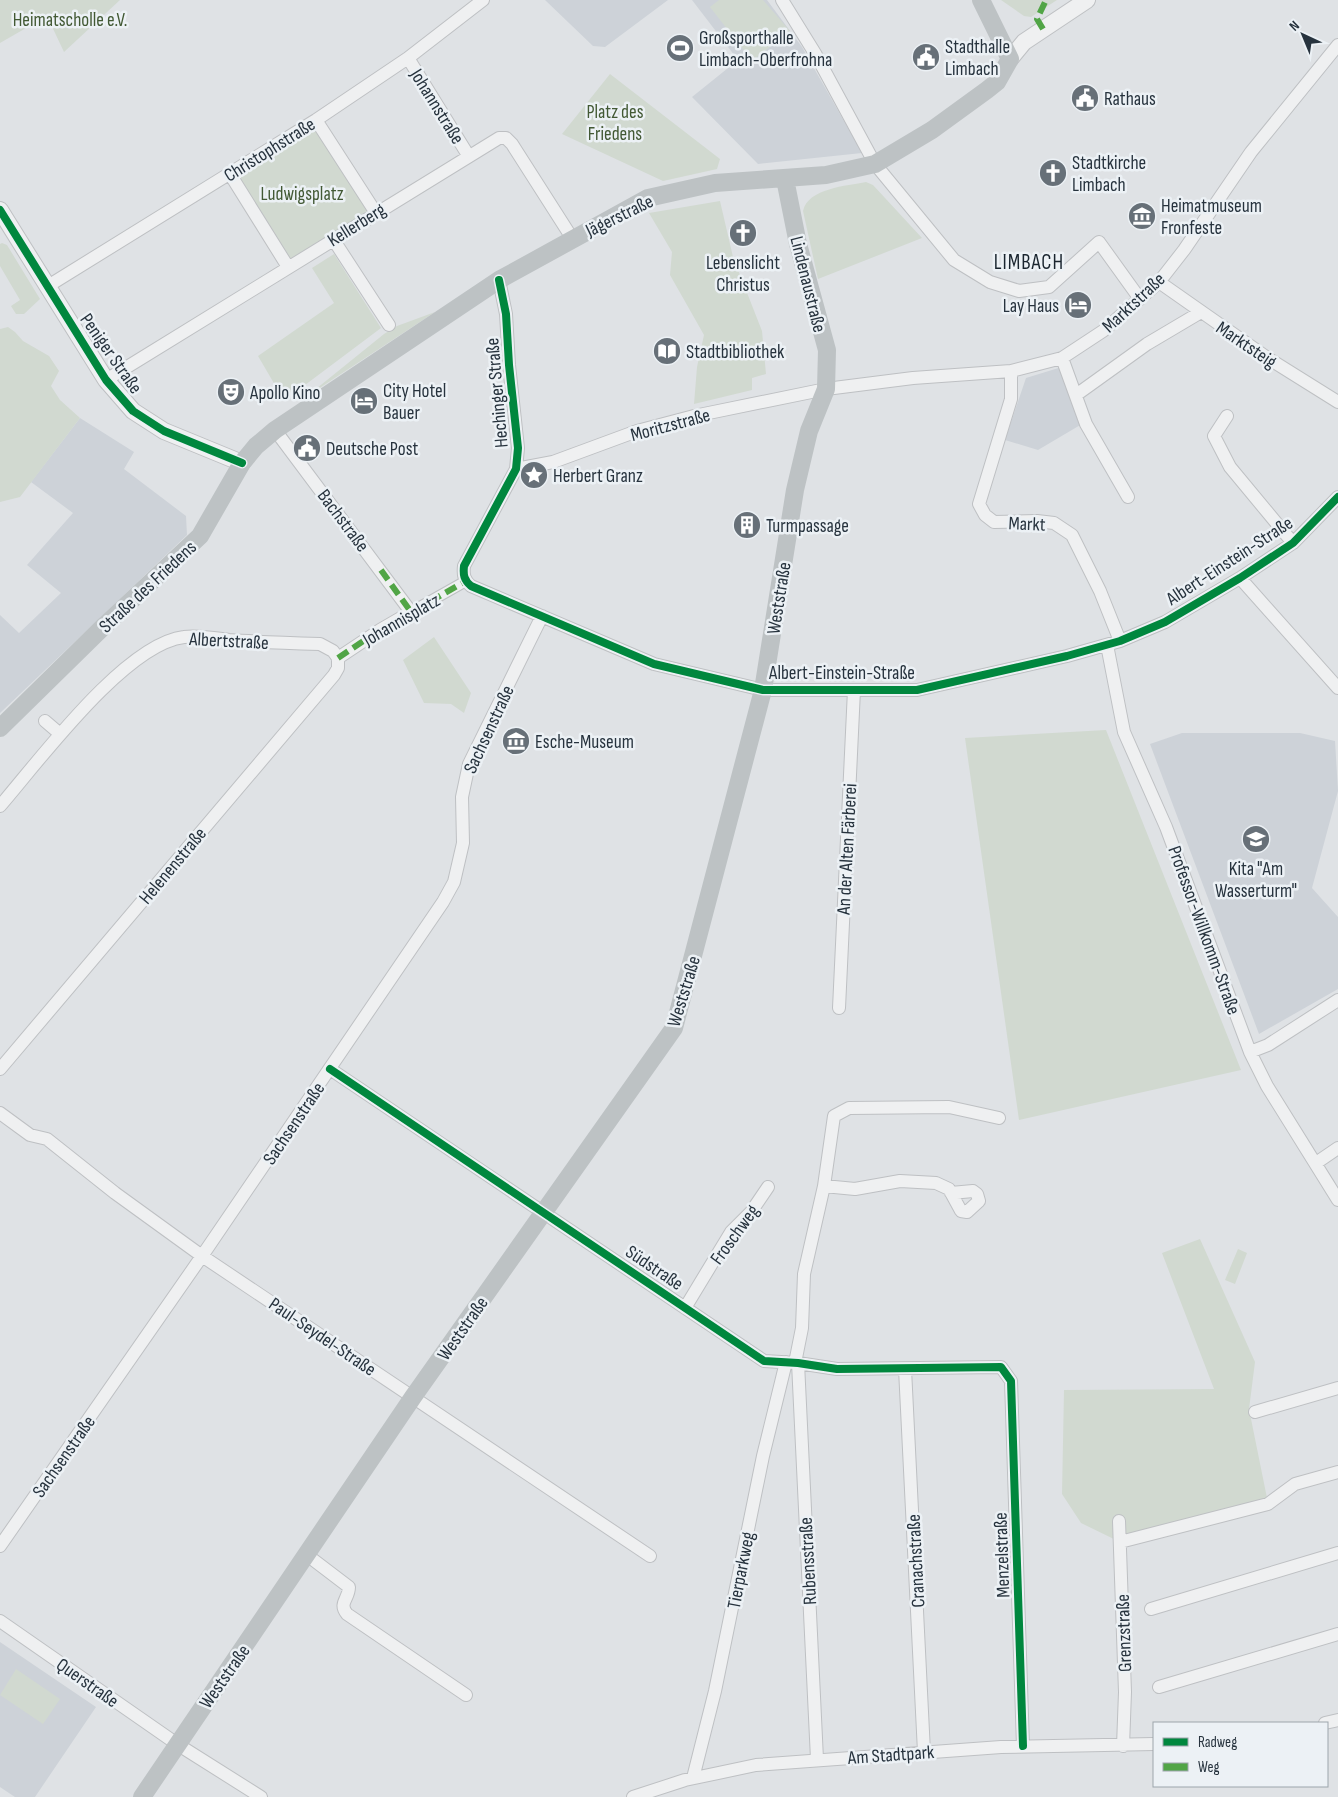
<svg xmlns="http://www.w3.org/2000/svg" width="1338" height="1797" font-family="'Sofia Sans Condensed',sans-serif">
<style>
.built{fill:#cdd2d8}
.green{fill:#d1d9d0}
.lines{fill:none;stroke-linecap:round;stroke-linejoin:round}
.pedestrian-casing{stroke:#bec0c3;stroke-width:12}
.minor-casing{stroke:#bec0c3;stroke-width:14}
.tertiary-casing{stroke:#bec0c3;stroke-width:18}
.pedestrian{stroke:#eff0f1;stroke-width:10}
.minor{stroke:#eff0f1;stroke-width:12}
.tertiary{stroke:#eff0f1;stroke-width:16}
.secondary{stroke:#bdc2c4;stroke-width:18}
.quiet{stroke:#51a546;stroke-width:6;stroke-dasharray:12 6;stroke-linecap:butt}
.cycleway-casing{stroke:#ecf1f5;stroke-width:11}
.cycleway{stroke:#00873e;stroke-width:8}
.labels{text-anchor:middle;stroke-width:5;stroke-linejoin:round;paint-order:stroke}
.park-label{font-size:19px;fill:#425934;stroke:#ecf1f5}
.poi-label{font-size:19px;fill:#27333e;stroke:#ecf1f5;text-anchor:start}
.street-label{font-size:19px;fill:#27333e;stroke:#ecf1f5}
.quarter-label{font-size:21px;letter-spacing:1px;fill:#19242e;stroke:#ecf1f5}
</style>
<rect width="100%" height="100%" fill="#dfe2e5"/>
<path class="built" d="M 545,0 L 668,0 L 605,47 L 593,46 Z
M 692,0 L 767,0 L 802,47 L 862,153 L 758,164 L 692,97 L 738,60 Z
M 1065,366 L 1082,424 L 1038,450 L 1005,440 L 1026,378 Z
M 80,418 L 134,452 L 124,469 L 186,516 L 187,535 L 0,713 L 0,615 L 19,633 L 61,593 L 27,565 L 73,513 L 31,482 Z
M 1182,733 L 1300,733 L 1335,741 L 1338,791 L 1312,888 L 1338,917 L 1338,989 L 1259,1034 L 1150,744 Z
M 0,1642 L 96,1707 L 35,1797 L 15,1797 L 0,1787 Z"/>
<path class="green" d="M 0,0 L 120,0 L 64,52 L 47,16 L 0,43 Z
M 719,0 L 763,0 L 790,31 L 752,61 L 710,7 Z
M 1001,0 L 1057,0 L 1031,17 L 1024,16 Z
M 610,74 L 720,159 L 717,169 L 663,181 L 562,134 Z
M 316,120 L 376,213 L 288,267 L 230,174 Z
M 866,182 L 873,185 L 922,238 L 818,279 L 803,211 C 808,188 847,186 866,182 Z
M 720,201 L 733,257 L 762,331 L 766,374 L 752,378 L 752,390 L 694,404 L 697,367 L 704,335 L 670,275 L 672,252 L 649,213 Z
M 2,243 L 7,245 L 40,299 L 24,314 L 16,314 L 11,306 L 20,300 L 0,266 L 0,244 Z
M 334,254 L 381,328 L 305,385 L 282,397 L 258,356 L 334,303 L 312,268 Z
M 435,312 L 306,397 L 384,334 L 397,326 Z
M 8,327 L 15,332 L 23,341 L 49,356 L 59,371 L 51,386 L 60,400 L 80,418 L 20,497 L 0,502 L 0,329 Z
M 434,637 L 471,693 L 464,713 L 451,704 L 424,703 L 403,660 Z
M 1106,730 L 1241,1070 L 1019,1120 L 965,738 Z
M 1200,1239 L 1255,1362 L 1249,1409 L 1267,1498 L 1120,1542 L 1081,1523 L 1062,1494 L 1064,1390 L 1214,1389 L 1162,1253 Z
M 1238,1249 L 1247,1253 L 1235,1284 L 1225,1280 Z
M 16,1669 L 60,1699 L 43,1724 L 0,1695 Z"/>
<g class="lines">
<defs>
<path id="pedestrian" d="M 411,612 L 466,581"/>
<path id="minor" d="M 782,0 L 816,55 L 875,164 L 954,260 L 990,282 L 1019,291 L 1049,287 L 1099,242 L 1140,299
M 408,58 L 468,155
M 316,120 L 376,213
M 230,174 L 288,267
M 333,239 L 389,325
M 499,280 L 506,314 L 509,365 L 518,448 L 516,469 L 464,566 C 463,575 464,580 471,586 L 654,664 L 763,690 L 917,690 L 1067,656 L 1120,641 L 1165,622 L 1240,578 L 1293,543 L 1338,497
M 1159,282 L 1266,357 L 1338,402
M 48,286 L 316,120 L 408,58 L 483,0
M 1062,358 L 1086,424 L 1128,497
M 1011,371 L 1011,399 L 979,504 L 985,515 L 994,522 L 1037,521 L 1054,523 L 1072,535 L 1100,591 L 1120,641
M 106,380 L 499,138 L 506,138 L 512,144 L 572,238
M 1076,395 L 1147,344 L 1201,312
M 1227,416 L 1214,436 L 1230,467 L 1293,543
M 275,430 L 411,612 L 380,630 L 338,658
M 516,469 L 553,462 L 637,431 L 694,416 L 826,389 L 913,378 L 1011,371 L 1062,358 L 1103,331 L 1159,282 L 1184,250 L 1251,152 L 1338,45
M 1240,578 L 1338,688
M 1107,645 L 1124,732 L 1166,827 L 1250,1052 L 1267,1086 L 1338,1200
M 45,721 L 59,733
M 0,806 C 39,761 125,644 184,637 C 198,635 214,638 229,640 C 259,642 289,643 320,644 L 333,651 L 338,658
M 839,1008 L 854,690
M 1250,1052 L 1268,1045 L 1338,1000
M 0,1069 L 334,675 L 338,668 L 338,658
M 330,1069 L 764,1361 L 798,1363 L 837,1369 L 1001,1367 L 1011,1381 L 1023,1746
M 0,1113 L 30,1135 L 47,1139 L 115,1193 L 202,1256 L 650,1556
M 1316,1163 L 1338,1148
M 824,1186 L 834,1116 L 849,1108 L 949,1107 L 999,1118
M 685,1308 L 731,1232 L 751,1212 L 768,1187
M 795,1363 L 802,1328 L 804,1274 L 824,1186 L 855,1189 L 900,1181 L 936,1183 L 949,1189 L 961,1211 L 967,1212 L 979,1201 L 977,1194 L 973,1191 L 951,1193
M 798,1363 L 817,1759
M 905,1369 L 924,1752
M 1255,1412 L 1338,1388
M 1119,1521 L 1125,1692 L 1123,1746
M 1120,1542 L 1268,1504 L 1295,1484 L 1338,1472
M 0,1546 L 202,1256 L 443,902 L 454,882 L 463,843 L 462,797 L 469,764 L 542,616
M 307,1555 L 349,1587 C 349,1599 338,1603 347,1614 L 466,1695
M 1151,1609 L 1338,1553
M 0,1621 L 177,1744 L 261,1797
M 1159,1687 L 1338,1634
M 1325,1723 L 1338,1720
M 693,1778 L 715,1691 L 763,1456 L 786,1362
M 633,1797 L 685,1780 L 756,1765 L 1001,1747 L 1154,1744"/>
<path id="tertiary" d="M 1010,59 L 1024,42 L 1087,0
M 0,210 L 106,380 L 133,411 L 164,431 L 242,463"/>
</defs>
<use href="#pedestrian" class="pedestrian-casing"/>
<use href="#minor" class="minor-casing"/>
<use href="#tertiary" class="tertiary-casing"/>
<use href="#pedestrian" class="pedestrian"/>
<use href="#minor" class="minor"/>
<use href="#tertiary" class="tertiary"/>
<path class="secondary" d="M 0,728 L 104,626 L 200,536 L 242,463 L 256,446 L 275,430 L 499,280 L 648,198 L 715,183 L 826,175 L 875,164 L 932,130 L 987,90 L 997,82 L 1010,59 L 981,0
M 142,1797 L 413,1397 L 674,1028 L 763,690 L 795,490 L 809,431 L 826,389 L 827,350 L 798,244 L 785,179"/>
<path class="quiet" d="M 1043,29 L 1037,19 L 1046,0
M 381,570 L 411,612
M 338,658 L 380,630 L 466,581"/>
<defs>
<path id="cycleway" d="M 0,210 L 106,380 L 133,411 L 164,431 L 242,463
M 499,280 L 506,314 L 509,365 L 518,448 L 516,469 L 464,566 C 463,575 464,580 471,586 L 654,664 L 763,690 L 917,690 L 1067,656 L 1120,641 L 1165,622 L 1240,578 L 1293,543 L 1338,497
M 330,1069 L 764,1361 L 798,1363 L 837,1369 L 1001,1367 L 1011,1381 L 1023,1746"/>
</defs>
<use href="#cycleway" class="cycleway-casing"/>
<use href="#cycleway" class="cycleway"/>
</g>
<defs>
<symbol id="stadium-disc" viewBox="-11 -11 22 22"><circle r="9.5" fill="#677078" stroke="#ecf1f5"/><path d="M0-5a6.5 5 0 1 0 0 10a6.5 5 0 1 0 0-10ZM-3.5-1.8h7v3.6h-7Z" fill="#fff"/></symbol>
<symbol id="civic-disc" viewBox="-11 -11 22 22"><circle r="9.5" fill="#677078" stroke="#ecf1f5"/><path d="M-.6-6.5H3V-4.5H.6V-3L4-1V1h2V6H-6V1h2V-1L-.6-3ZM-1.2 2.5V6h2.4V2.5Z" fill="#fff"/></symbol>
<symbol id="church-disc" viewBox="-11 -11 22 22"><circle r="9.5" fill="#677078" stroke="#ecf1f5"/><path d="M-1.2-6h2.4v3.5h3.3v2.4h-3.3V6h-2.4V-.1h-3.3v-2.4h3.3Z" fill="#fff"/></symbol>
<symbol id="museum-disc" viewBox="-11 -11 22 22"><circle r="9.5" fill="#677078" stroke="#ecf1f5"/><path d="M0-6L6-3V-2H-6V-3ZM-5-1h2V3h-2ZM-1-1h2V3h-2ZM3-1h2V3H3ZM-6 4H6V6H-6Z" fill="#fff"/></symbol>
<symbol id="hotel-disc" viewBox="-11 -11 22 22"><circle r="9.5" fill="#677078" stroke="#ecf1f5"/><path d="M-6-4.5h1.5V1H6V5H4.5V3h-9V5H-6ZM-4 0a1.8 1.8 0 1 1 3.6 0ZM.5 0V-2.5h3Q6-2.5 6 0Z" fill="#fff"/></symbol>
<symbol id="library-disc" viewBox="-11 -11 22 22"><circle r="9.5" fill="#677078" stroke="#ecf1f5"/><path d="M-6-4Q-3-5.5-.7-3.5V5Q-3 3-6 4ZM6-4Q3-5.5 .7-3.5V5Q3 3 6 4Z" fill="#fff"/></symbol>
<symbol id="theatre-disc" viewBox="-11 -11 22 22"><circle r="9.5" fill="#677078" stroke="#ecf1f5"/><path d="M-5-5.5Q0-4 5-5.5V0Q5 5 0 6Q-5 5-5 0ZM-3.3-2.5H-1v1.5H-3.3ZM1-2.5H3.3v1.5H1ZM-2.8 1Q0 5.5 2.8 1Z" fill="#fff"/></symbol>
<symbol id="sight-disc" viewBox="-11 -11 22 22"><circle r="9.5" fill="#677078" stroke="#ecf1f5"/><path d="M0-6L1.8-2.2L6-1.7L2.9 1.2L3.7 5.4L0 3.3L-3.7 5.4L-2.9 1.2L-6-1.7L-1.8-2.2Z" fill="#fff"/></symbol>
<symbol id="building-disc" viewBox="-11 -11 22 22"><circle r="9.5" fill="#677078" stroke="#ecf1f5"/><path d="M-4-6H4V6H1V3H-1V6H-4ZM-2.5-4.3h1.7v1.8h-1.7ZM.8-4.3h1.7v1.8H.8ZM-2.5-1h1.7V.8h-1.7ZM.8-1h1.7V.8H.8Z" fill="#fff"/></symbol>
<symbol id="school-disc" viewBox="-11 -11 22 22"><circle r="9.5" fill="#677078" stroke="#ecf1f5"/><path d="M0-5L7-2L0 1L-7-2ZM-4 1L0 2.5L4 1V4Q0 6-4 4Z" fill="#fff"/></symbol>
</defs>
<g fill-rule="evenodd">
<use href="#stadium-disc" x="664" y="32" width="32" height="32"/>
<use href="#civic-disc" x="910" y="41" width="32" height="32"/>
<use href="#civic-disc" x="1069" y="82" width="32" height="32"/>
<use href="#church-disc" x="1037" y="157" width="32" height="32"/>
<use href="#museum-disc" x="1126" y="200" width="32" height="32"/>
<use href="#church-disc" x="727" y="217" width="32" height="32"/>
<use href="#hotel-disc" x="1062" y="289" width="32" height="32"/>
<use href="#library-disc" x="651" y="335" width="32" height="32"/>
<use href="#theatre-disc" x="215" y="376" width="32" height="32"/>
<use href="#hotel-disc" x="348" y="385" width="32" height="32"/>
<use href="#civic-disc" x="291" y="432" width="32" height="32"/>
<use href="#sight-disc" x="518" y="459" width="32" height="32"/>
<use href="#building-disc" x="731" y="509" width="32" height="32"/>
<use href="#museum-disc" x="500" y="725" width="32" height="32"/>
<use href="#school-disc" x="1240" y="823" width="32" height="32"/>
</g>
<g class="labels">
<g class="park-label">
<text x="70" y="26">Heimatscholle e.V.</text>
<text x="615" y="118">Platz des<tspan x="615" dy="22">Friedens</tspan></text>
<text x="302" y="200">Ludwigsplatz</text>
</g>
<g class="poi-label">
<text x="699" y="44">Großsporthalle<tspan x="699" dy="22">Limbach-Oberfrohna</tspan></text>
<text x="945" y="53">Stadthalle<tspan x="945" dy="22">Limbach</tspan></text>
<text x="1104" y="105">Rathaus</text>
<text x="1072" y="169">Stadtkirche<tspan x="1072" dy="22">Limbach</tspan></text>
<text x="1161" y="212">Heimatmuseum<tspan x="1161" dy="22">Fronfeste</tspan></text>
<text x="743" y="269" text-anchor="middle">Lebenslicht<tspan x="743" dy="22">Christus</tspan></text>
<text x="1059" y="312" text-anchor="end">Lay Haus</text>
<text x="686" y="358">Stadtbibliothek</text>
<text x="383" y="397">City Hotel<tspan x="383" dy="22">Bauer</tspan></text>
<text x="250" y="399">Apollo Kino</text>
<text x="326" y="455">Deutsche Post</text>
<text x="553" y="482">Herbert Granz</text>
<text x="766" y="532">Turmpassage</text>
<text x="535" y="748">Esche-Museum</text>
<text x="1256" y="875" text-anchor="middle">Kita "Am<tspan x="1256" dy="22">Wasserturm"</tspan></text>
</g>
<g class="street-label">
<text transform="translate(438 106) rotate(58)" y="7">Johannstraße</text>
<text transform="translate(269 149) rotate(-32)" y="7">Christophstraße</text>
<text transform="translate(619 215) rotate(-26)" y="7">Jägerstraße</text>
<text transform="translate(356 224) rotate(-32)" y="7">Kellerberg</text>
<text transform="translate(809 284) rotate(76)" y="7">Lindenaustraße</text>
<text transform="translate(1133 302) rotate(-43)" y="7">Marktstraße</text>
<text transform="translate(1247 344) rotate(34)" y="7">Marktsteig</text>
<text transform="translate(112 353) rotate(55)" y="7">Peniger Straße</text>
<text transform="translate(496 393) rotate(-95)" y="7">Hechinger Straße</text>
<text transform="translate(670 424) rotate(-15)" y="7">Moritzstraße</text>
<text transform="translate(344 520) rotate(53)" y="7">Bachstraße</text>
<text transform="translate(1027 523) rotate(2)" y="7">Markt</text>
<text transform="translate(1229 560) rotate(-33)" y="7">Albert-Einstein-Straße</text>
<text transform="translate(147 586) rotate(-43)" y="7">Straße des Friedens</text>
<text transform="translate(778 598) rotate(-81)" y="7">Weststraße</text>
<text transform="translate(401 619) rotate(-30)" y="7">Johannisplatz</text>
<text transform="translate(229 640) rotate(3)" y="7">Albertstraße</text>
<text x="842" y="679">Albert-Einstein-Straße</text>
<text transform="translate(488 729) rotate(-65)" y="7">Sachsenstraße</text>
<text transform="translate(846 849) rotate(-87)" y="7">An der Alten Färberei</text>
<text transform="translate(172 865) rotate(-50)" y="7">Helenenstraße</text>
<text transform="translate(1205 930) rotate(70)" y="7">Professor-Willkomm-Straße</text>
<text transform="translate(683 991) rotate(-73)" y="7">Weststraße</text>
<text transform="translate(293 1123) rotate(-56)" y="7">Sachsenstraße</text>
<text transform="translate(734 1234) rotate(-54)" y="7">Froschweg</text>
<text transform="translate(655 1267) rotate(34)" y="7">Südstraße</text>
<text transform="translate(462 1328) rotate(-55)" y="7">Weststraße</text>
<text transform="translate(323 1336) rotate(34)" y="7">Paul-Seydel-Straße</text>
<text transform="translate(63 1456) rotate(-55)" y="7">Sachsenstraße</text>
<text transform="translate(1001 1555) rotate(-92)" y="7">Menzelstraße</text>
<text transform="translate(807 1561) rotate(-93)" y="7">Rubensstraße</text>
<text transform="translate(915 1561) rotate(-93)" y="7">Cranachstraße</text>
<text transform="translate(740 1570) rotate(-79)" y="7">Tierparkweg</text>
<text transform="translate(1123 1633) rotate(-92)" y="7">Grenzstraße</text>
<text transform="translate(224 1676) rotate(-55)" y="7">Weststraße</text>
<text transform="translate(88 1682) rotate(35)" y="7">Querstraße</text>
<text transform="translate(891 1754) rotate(-4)" y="7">Am Stadtpark</text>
</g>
<g class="quarter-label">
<text x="1029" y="269">LIMBACH</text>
</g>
</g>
<rect x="1153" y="1722" width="175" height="65" fill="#ecf1f5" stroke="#9da5ac"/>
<rect x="1163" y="1738" width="25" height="8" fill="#00873e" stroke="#9da5ac"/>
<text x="1198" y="1747" font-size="15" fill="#27333e">Radweg</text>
<rect x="1163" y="1763" width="25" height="8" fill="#51a546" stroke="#9da5ac"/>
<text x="1198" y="1772" font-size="15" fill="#27333e">Weg</text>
<g transform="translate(1303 35) rotate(316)" stroke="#ecf1f5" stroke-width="4" paint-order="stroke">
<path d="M0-4L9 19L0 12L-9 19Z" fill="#27333e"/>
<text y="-8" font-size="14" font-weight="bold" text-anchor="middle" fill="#27333e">N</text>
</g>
</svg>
